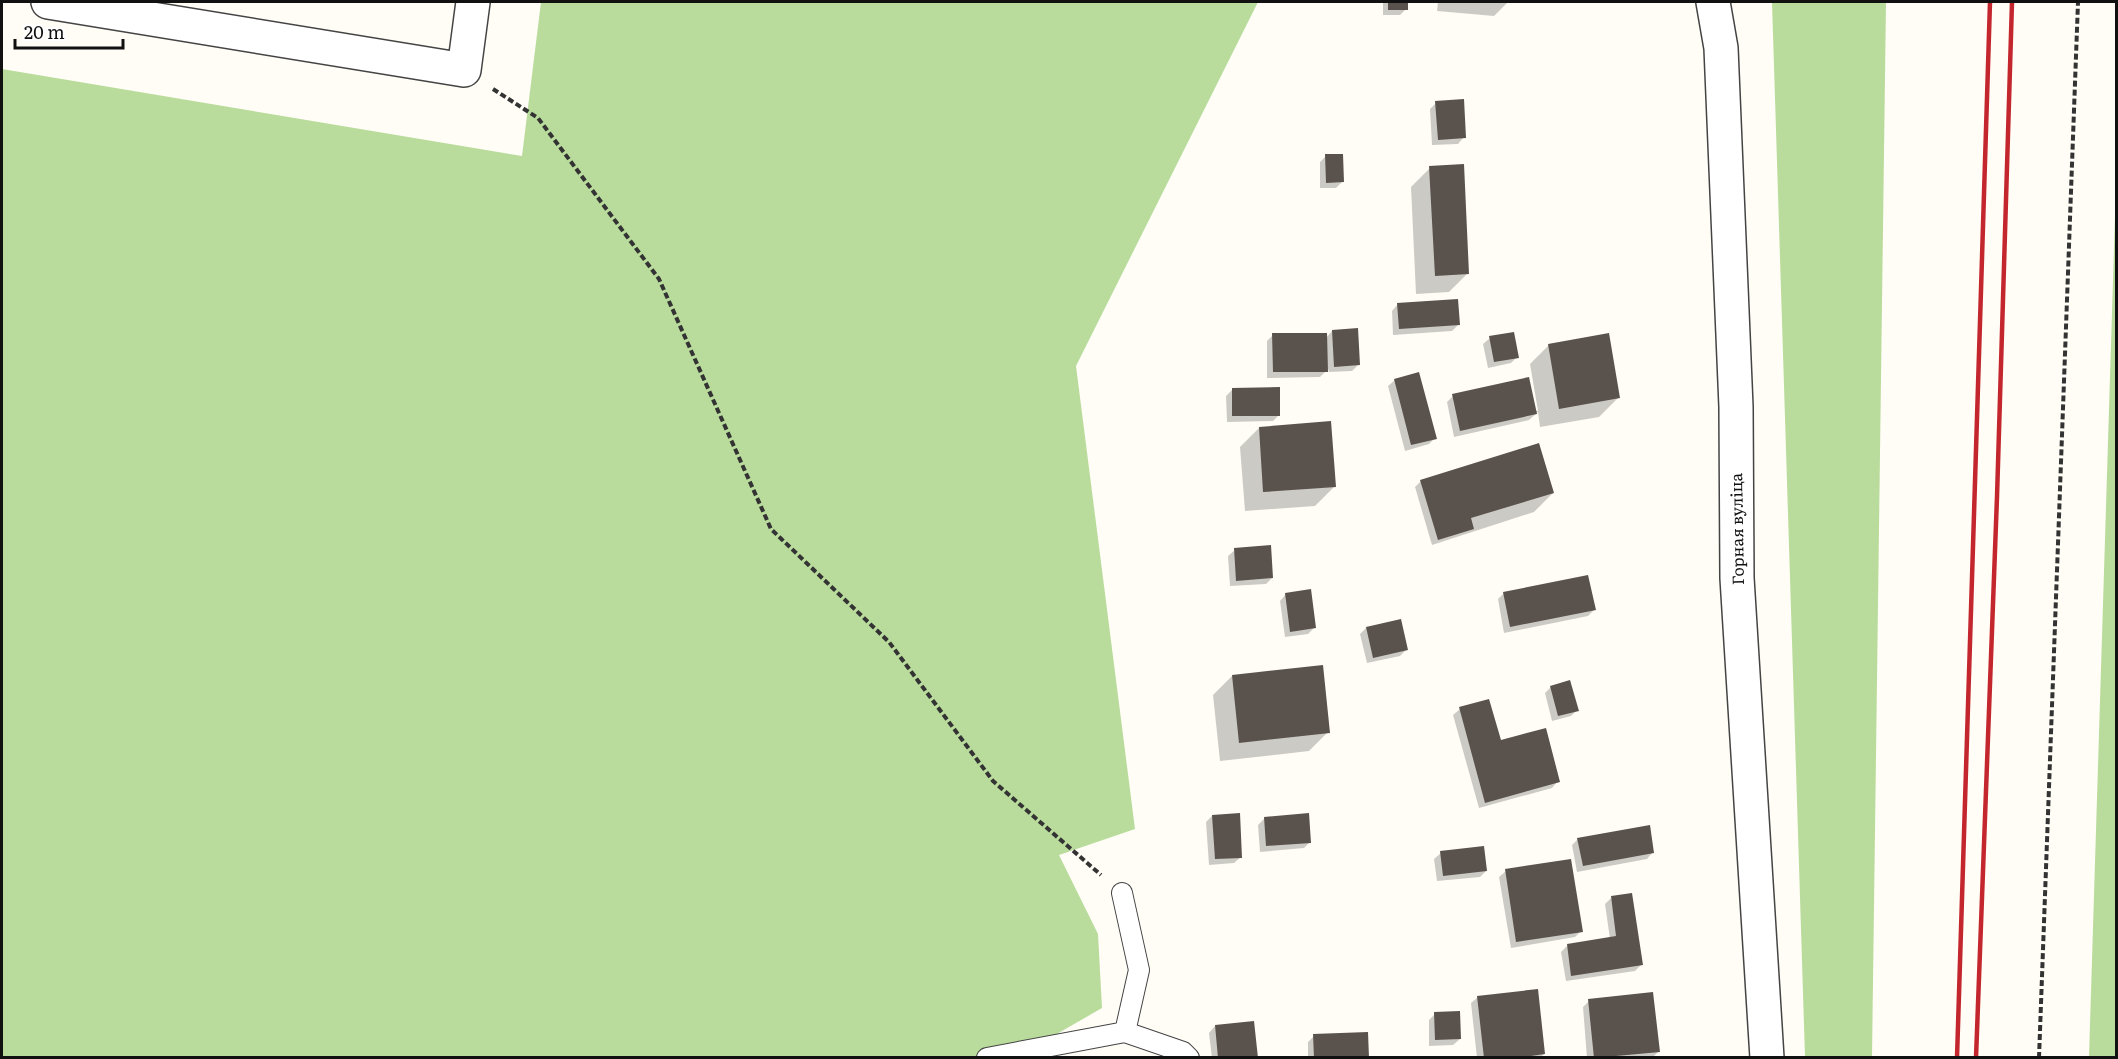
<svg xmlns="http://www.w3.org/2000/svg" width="2118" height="1059" font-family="Literata,serif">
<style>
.forest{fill:#b9dc9c}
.shadow{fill:#0003}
.building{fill:#5a524d}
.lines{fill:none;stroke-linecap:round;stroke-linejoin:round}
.lane-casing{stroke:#444;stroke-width:22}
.street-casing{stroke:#444;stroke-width:36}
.path{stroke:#333;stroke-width:4;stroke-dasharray:6 3;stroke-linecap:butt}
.lane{stroke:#fff;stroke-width:20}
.street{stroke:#fff;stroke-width:33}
.rail{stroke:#c4262e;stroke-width:4.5}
.labels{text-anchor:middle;stroke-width:6;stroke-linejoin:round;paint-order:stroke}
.street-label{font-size:16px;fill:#111;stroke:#fff}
</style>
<rect width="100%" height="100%" fill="#fffdf5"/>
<path class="forest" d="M 541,2 L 1258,2 L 1076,366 L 1135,829 L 1059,855 L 1098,934 L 1102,1008 L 1015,1058 L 2,1057 L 2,69 L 522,156 Z
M 1772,2 L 1886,2 L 1872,1057 L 1805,1057 Z
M 2116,183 L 2116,1057 L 2089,1058 L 2089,1057 Z"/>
<path class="shadow" d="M 1383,2 L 1406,2 L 1406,9 L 1400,15 L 1383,15 Z
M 1438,2 L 1508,2 L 1494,16 L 1437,11 Z
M 1436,103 L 1464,137 L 1458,144 L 1432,145 L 1430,109 Z
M 1326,156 L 1342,182 L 1336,188 L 1320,188 L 1320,162 Z
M 1430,168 L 1468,273 L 1449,292 L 1416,294 L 1411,187 Z
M 1398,304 L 1458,325 L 1452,331 L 1393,335 L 1392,311 Z
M 1332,331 L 1358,365 L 1352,371 L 1329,372 L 1328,369 L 1320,377 L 1267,378 L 1267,341 L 1273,335 L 1326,338 Z
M 1490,338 L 1517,357 L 1511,363 L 1488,368 L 1483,344 Z
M 1549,345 L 1618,398 L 1599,417 L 1540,427 L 1538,412 L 1529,420 L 1454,437 L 1447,402 L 1453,396 L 1538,411 L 1530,364 Z
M 1395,380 L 1435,438 L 1429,444 L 1405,451 L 1388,386 Z
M 1232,390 L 1279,415 L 1273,421 L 1227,422 L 1226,396 Z
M 1259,428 L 1334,487 L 1315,506 L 1245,511 L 1240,447 Z
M 1421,481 L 1553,493 L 1534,512 L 1432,545 L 1415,487 Z
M 1235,550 L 1272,578 L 1266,584 L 1230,586 L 1228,556 Z
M 1504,593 L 1594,610 L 1588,616 L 1504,633 L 1498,599 Z
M 1286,594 L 1314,628 L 1308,634 L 1285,637 L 1280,601 Z
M 1366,628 L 1406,650 L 1400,656 L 1367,663 L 1360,634 Z
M 1232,676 L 1328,732 L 1309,751 L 1220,761 L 1213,695 Z
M 1551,687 L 1577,710 L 1571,716 L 1552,721 L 1545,693 Z
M 1460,709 L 1500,742 L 1558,781 L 1552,788 L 1479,808 L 1453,715 Z
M 1212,816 L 1241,857 L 1234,863 L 1209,865 L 1206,822 Z
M 1265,818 L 1310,842 L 1304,848 L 1260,852 L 1258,825 Z
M 1578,839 L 1653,852 L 1647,859 L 1577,872 L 1572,845 Z
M 1441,853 L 1486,871 L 1480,877 L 1437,881 L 1434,859 Z
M 1506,871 L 1581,931 L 1575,937 L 1511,948 L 1499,877 Z
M 1611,898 L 1641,965 L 1635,971 L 1566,981 L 1561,952 L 1567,946 L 1610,939 L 1605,904 Z
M 1478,997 L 1544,1054 L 1540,1058 L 1477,1058 L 1471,1003 Z
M 1589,1001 L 1658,1052 L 1652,1058 L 1587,1058 L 1583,1007 Z
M 1435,1014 L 1460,1039 L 1453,1045 L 1429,1046 L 1429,1020 Z
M 1215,1026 L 1257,1058 L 1212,1058 L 1209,1033 Z
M 1314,1036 L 1367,1058 L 1308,1058 L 1308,1042 Z"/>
<path class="building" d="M 1388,2 L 1408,2 L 1408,10 L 1388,10 Z
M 1464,99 L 1466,138 L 1438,140 L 1435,101 Z
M 1325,154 L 1343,154 L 1344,182 L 1326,183 Z
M 1464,164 L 1469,274 L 1435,276 L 1429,166 Z
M 1458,299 L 1460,325 L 1399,329 L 1397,303 Z
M 1358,328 L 1360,365 L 1334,367 L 1332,330 Z
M 1514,332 L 1519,358 L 1494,362 L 1489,336 Z
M 1272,333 L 1327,333 L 1328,372 L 1273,372 Z
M 1609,333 L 1620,398 L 1559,409 L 1548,344 Z
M 1419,372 L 1437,439 L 1411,445 L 1394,379 Z
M 1529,377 L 1537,414 L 1460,431 L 1452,394 Z
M 1280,387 L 1280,416 L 1232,416 L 1232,388 Z
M 1331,421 L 1336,487 L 1263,492 L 1259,427 Z
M 1539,443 L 1554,493 L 1471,518 L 1474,529 L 1438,540 L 1420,480 Z
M 1271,545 L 1273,578 L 1236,581 L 1234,548 Z
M 1588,575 L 1596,610 L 1510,627 L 1503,592 Z
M 1311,589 L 1316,628 L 1290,632 L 1285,593 Z
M 1401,619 L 1408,650 L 1373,658 L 1366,627 Z
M 1323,665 L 1330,733 L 1239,743 L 1232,675 Z
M 1570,680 L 1579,711 L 1558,716 L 1550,686 Z
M 1489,699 L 1501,740 L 1546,728 L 1560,782 L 1485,803 L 1459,707 Z
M 1240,813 L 1242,858 L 1215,859 L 1212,815 Z
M 1309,813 L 1311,843 L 1266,846 L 1264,817 Z
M 1650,825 L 1654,853 L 1583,866 L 1577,838 Z
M 1484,846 L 1487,871 L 1443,876 L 1440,851 Z
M 1571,859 L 1583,932 L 1516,942 L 1505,869 Z
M 1632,893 L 1643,965 L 1571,976 L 1567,944 L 1616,936 L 1611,896 Z
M 1538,989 L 1545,1054 L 1518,1058 L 1484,1058 L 1477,996 Z
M 1653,992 L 1660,1052 L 1594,1058 L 1588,999 Z
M 1460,1011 L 1461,1039 L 1435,1040 L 1434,1012 Z
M 1254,1021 L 1258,1058 L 1218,1058 L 1215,1025 Z
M 1368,1032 L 1369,1058 L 1314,1058 L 1313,1034 Z"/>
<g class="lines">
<defs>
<path id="lane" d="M 1125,1032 L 1183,1052 L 1189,1058
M 987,1058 L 1125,1032 L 1139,970 L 1122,893"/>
<path id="street" d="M 48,2 L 464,70 L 473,2
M 1713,2 L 1721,48 L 1736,407 L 1737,578 L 1767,1058"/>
</defs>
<use href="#lane" class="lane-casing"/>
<use href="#street" class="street-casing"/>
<path class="path" d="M 493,89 L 538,118 L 659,279 L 771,529 L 889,642 L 993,781 L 1101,875
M 2039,1058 L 2078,2"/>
<use href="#lane" class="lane"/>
<use href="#street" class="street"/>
<path class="rail" d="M 1957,1058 L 1990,2
M 1976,1058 L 1997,497 L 2012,2"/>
</g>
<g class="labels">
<g class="street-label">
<text transform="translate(1737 529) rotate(-91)" y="6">Горная вуліца</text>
</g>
</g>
<rect width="2118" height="1059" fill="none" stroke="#111111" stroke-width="6"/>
<path d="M15 39v9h108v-9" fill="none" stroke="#111111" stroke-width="3"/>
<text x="24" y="39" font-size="18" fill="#111111" stroke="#ffffff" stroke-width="4.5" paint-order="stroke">20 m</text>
</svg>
